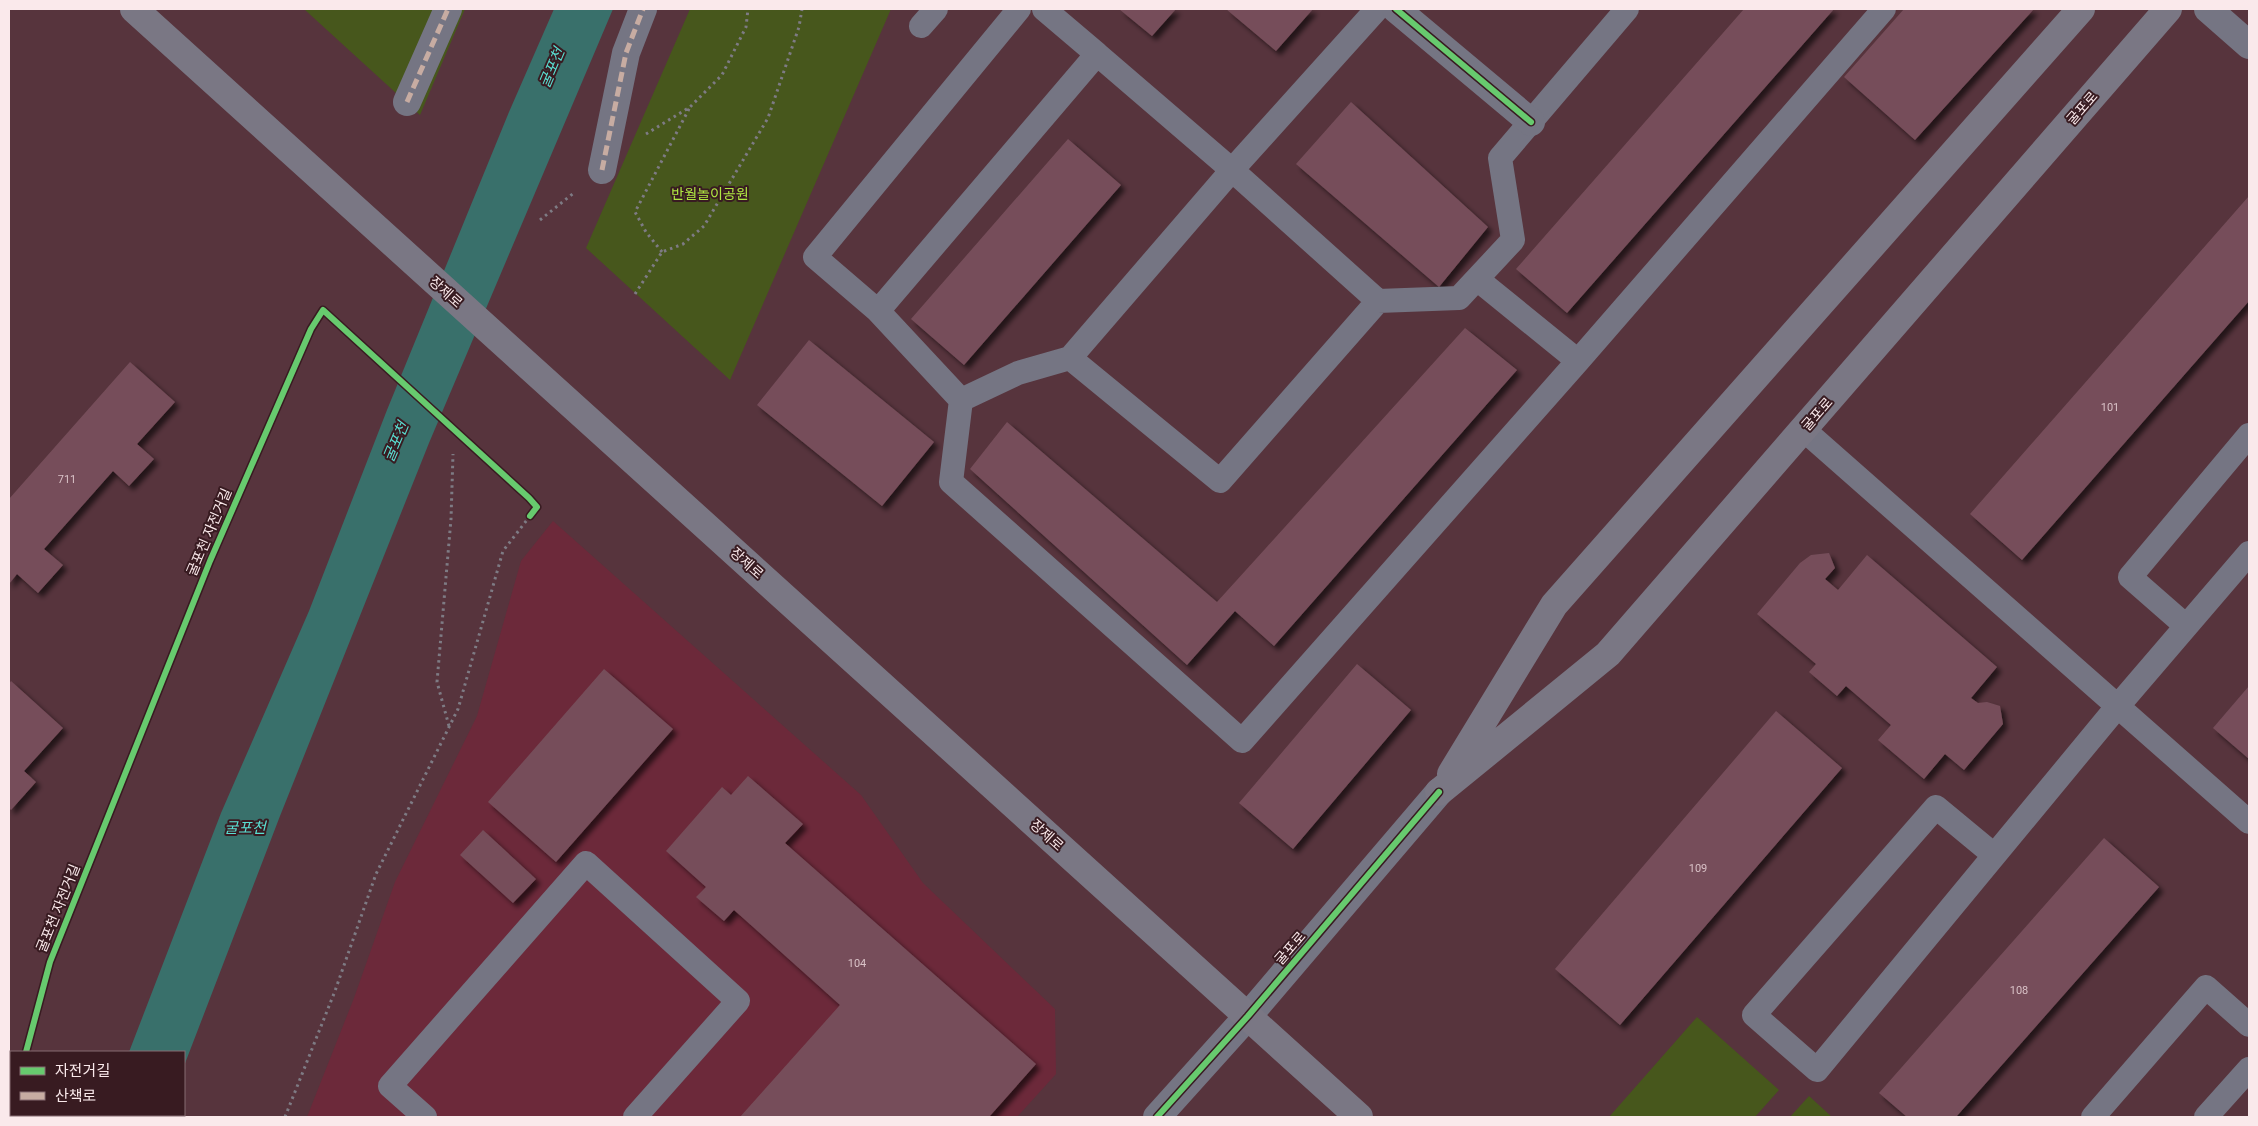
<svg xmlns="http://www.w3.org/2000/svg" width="2258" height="1126" font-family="Roboto,'Noto Sans KR',sans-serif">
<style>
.built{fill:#6c293a}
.green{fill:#47571c}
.water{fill:#39706b}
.building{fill:#764e5a;filter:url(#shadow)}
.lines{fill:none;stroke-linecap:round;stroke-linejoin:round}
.path{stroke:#7e7b84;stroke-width:3;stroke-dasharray:2.5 4;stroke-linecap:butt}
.service{stroke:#757583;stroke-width:24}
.pedestrian{stroke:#757583;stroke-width:28}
.minor{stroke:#757583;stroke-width:28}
.tertiary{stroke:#757583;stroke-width:28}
.secondary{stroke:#7a7784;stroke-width:28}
.quiet{stroke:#c7aca2;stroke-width:5;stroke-dasharray:10 5;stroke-linecap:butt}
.cycleway-casing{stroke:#381b21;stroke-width:9}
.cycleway{stroke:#67ca6e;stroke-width:6}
.labels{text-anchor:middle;stroke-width:4;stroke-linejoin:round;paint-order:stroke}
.number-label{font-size:11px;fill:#d9c2c7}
.street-label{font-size:14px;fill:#fae9eb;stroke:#381b21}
.park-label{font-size:14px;fill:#afe742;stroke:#381b21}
.water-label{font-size:15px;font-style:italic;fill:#5ae0d3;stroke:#381b21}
</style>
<defs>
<filter id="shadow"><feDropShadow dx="4.5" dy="4.5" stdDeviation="2.5" flood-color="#0009"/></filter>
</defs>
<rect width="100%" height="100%" fill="#57343d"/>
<path class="built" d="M 553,521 L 861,795 L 923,883 L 1055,1009 L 1056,1074 L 1017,1117 L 307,1117 L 354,998 L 395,882 L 477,716 L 521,561 Z"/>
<path class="green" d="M 304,9 L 465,9 L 420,115 Z
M 690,9 L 891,9 L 730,380 L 586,248 Z
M 1697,1017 L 1779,1090 L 1755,1117 L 1609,1117 Z
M 1809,1096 L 1832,1117 L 1790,1117 Z"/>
<path class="water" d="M 554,9 L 613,9 L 429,443 L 280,816 L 184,1066 L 184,1052 L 129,1052 L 221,813 L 309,611 L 387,410 L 509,112 Z
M 106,1115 L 165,1115 L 164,1117 L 105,1117 Z"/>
<path class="building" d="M 1119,9 L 1176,9 L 1152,36 Z
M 1226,9 L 1313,9 L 1276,51 Z
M 1744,9 L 1834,9 L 1567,313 L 1516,269 Z
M 1904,9 L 2034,9 L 1915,140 L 1844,77 Z
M 1351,102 L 1488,227 L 1439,287 L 1296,164 Z
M 1068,139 L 1121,185 L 964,365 L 911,319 Z
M 2249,196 L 2249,301 L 2022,560 L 1970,514 Z
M 1465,328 L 1517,370 L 1274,646 L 1235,611 L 1187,665 L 970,469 L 1007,422 L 1217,602 Z
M 809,340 L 934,442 L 882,506 L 757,405 Z
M 130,362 L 175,402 L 137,444 L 154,459 L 129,486 L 113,471 L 44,549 L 63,565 L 38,593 L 17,574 L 9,584 L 9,499 Z
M 1829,553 L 1835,568 L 1825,579 L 1838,590 L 1867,555 L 1997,667 L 1971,698 L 1978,703 L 1987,702 L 2000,706 L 2003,724 L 1964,770 L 1945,754 L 1924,779 L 1878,740 L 1891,725 L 1846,686 L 1837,696 L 1809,672 L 1816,664 L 1757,614 L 1800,563 L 1811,555 Z
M 1357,664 L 1411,710 L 1293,849 L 1239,803 Z
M 604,669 L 673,729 L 556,862 L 488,802 Z
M 11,681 L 63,728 L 24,771 L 36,782 L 11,810 L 9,808 L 9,684 Z
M 2249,686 L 2249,759 L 2213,728 Z
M 1776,711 L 1842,768 L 1620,1025 L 1555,969 Z
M 748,776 L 803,824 L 785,843 L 1036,1064 L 989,1117 L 740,1117 L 840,1005 L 734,910 L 724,921 L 696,897 L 706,887 L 666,851 L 722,787 L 731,795 Z
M 483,830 L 536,879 L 513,903 L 460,855 Z
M 2104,838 L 2159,887 L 1956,1117 L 1907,1117 L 1879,1093 Z"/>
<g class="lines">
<path class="path" d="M 646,134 L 690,107 L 722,75 L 746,27 L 748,9
M 540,220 L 575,192
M 662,252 L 646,232 L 635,212 L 690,107
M 635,294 L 662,252 L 683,244 L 704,226 L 768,118 L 799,27 L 802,9
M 449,726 L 437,682 L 451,519 L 453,454
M 285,1117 L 335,991 L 376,874 L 458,709 L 503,551 L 530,516"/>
<path class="service" d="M 1044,9 L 1097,54
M 921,26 L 936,9
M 1477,279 L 1578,361
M 1378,301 L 1459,298 L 1513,240 L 1500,158 L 1627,9
M 878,311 L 815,257 L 1019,9
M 1070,358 L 1018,373 L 961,400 L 951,482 L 1242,741 L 1578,361 L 1884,9
M 961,400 L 878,311 L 1097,54 L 1232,170 L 1378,301 L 1220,481 L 1070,358 L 1232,170 L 1377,9
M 1804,430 L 2249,822
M 2186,626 L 2130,577 L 2249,435
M 1994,855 L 1936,807 L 1754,1015 L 1817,1070 L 2117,707 L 2249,553
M 425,1117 L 390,1086 L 586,863 L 738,1001 L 635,1117
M 2093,1117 L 2206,987 L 2249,1025
M 2206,1117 L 2249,1069"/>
<path class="pedestrian" d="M 407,102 L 448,9
M 602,170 L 626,53 L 643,9"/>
<path class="minor" d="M 1396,9 L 1531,122
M 2208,9 L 2249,45"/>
<path class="tertiary" d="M 1157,1117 L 1248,1016 L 1439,792"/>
<path class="secondary" d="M 134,9 L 1359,1117
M 1451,774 L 1554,605 L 2081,9
M 1439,792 L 1608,654 L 2168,9"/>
<path class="quiet" d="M 407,102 L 448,9
M 602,170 L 626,53 L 643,9"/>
<defs>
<path id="cycleway" d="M 1396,9 L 1531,122
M 26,1052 L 50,962 L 210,561 L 311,329 L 323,310 L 529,498 L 537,507 L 530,516
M 1157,1117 L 1248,1016 L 1439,792"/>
</defs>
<use href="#cycleway" class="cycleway-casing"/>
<use href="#cycleway" class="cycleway"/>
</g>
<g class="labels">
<g class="number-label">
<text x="2110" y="411">101</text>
<text x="67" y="483">711</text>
<text x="1698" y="872">109</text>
<text x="857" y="967">104</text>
<text x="2019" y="994">108</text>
</g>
<g class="street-label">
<text transform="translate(2082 108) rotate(-49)" y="5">굴포로</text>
<text transform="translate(446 292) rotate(42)" y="5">장제로</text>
<text transform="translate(1817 414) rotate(-49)" y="5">굴포로</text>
<text transform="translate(209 532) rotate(-67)" y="5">굴포천 자전거길</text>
<text transform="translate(747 563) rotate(42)" y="5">장제로</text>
<text transform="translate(1047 835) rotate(42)" y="5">장제로</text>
<text transform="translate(58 908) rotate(-68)" y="5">굴포천 자전거길</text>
<text transform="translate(1290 948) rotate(-49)" y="5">굴포로</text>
</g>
<g class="park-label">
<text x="710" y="199">반월놀이공원</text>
</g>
<g class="water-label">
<text transform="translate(552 68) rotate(-67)" y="5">굴포천</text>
<text transform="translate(396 442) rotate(-67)" y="5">굴포천</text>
<text x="245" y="833">굴포천</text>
</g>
</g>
<rect width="2258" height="1126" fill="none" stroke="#fae9eb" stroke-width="20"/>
<rect x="10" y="1051" width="175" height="65" fill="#381b21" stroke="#866d72"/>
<rect x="20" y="1067" width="25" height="8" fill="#67ca6e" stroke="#866d72"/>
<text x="55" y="1076" font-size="15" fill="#fae9eb">자전거길</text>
<rect x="20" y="1092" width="25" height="8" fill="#c7aca2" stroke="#866d72"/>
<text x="55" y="1101" font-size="15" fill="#fae9eb">산책로</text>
</svg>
